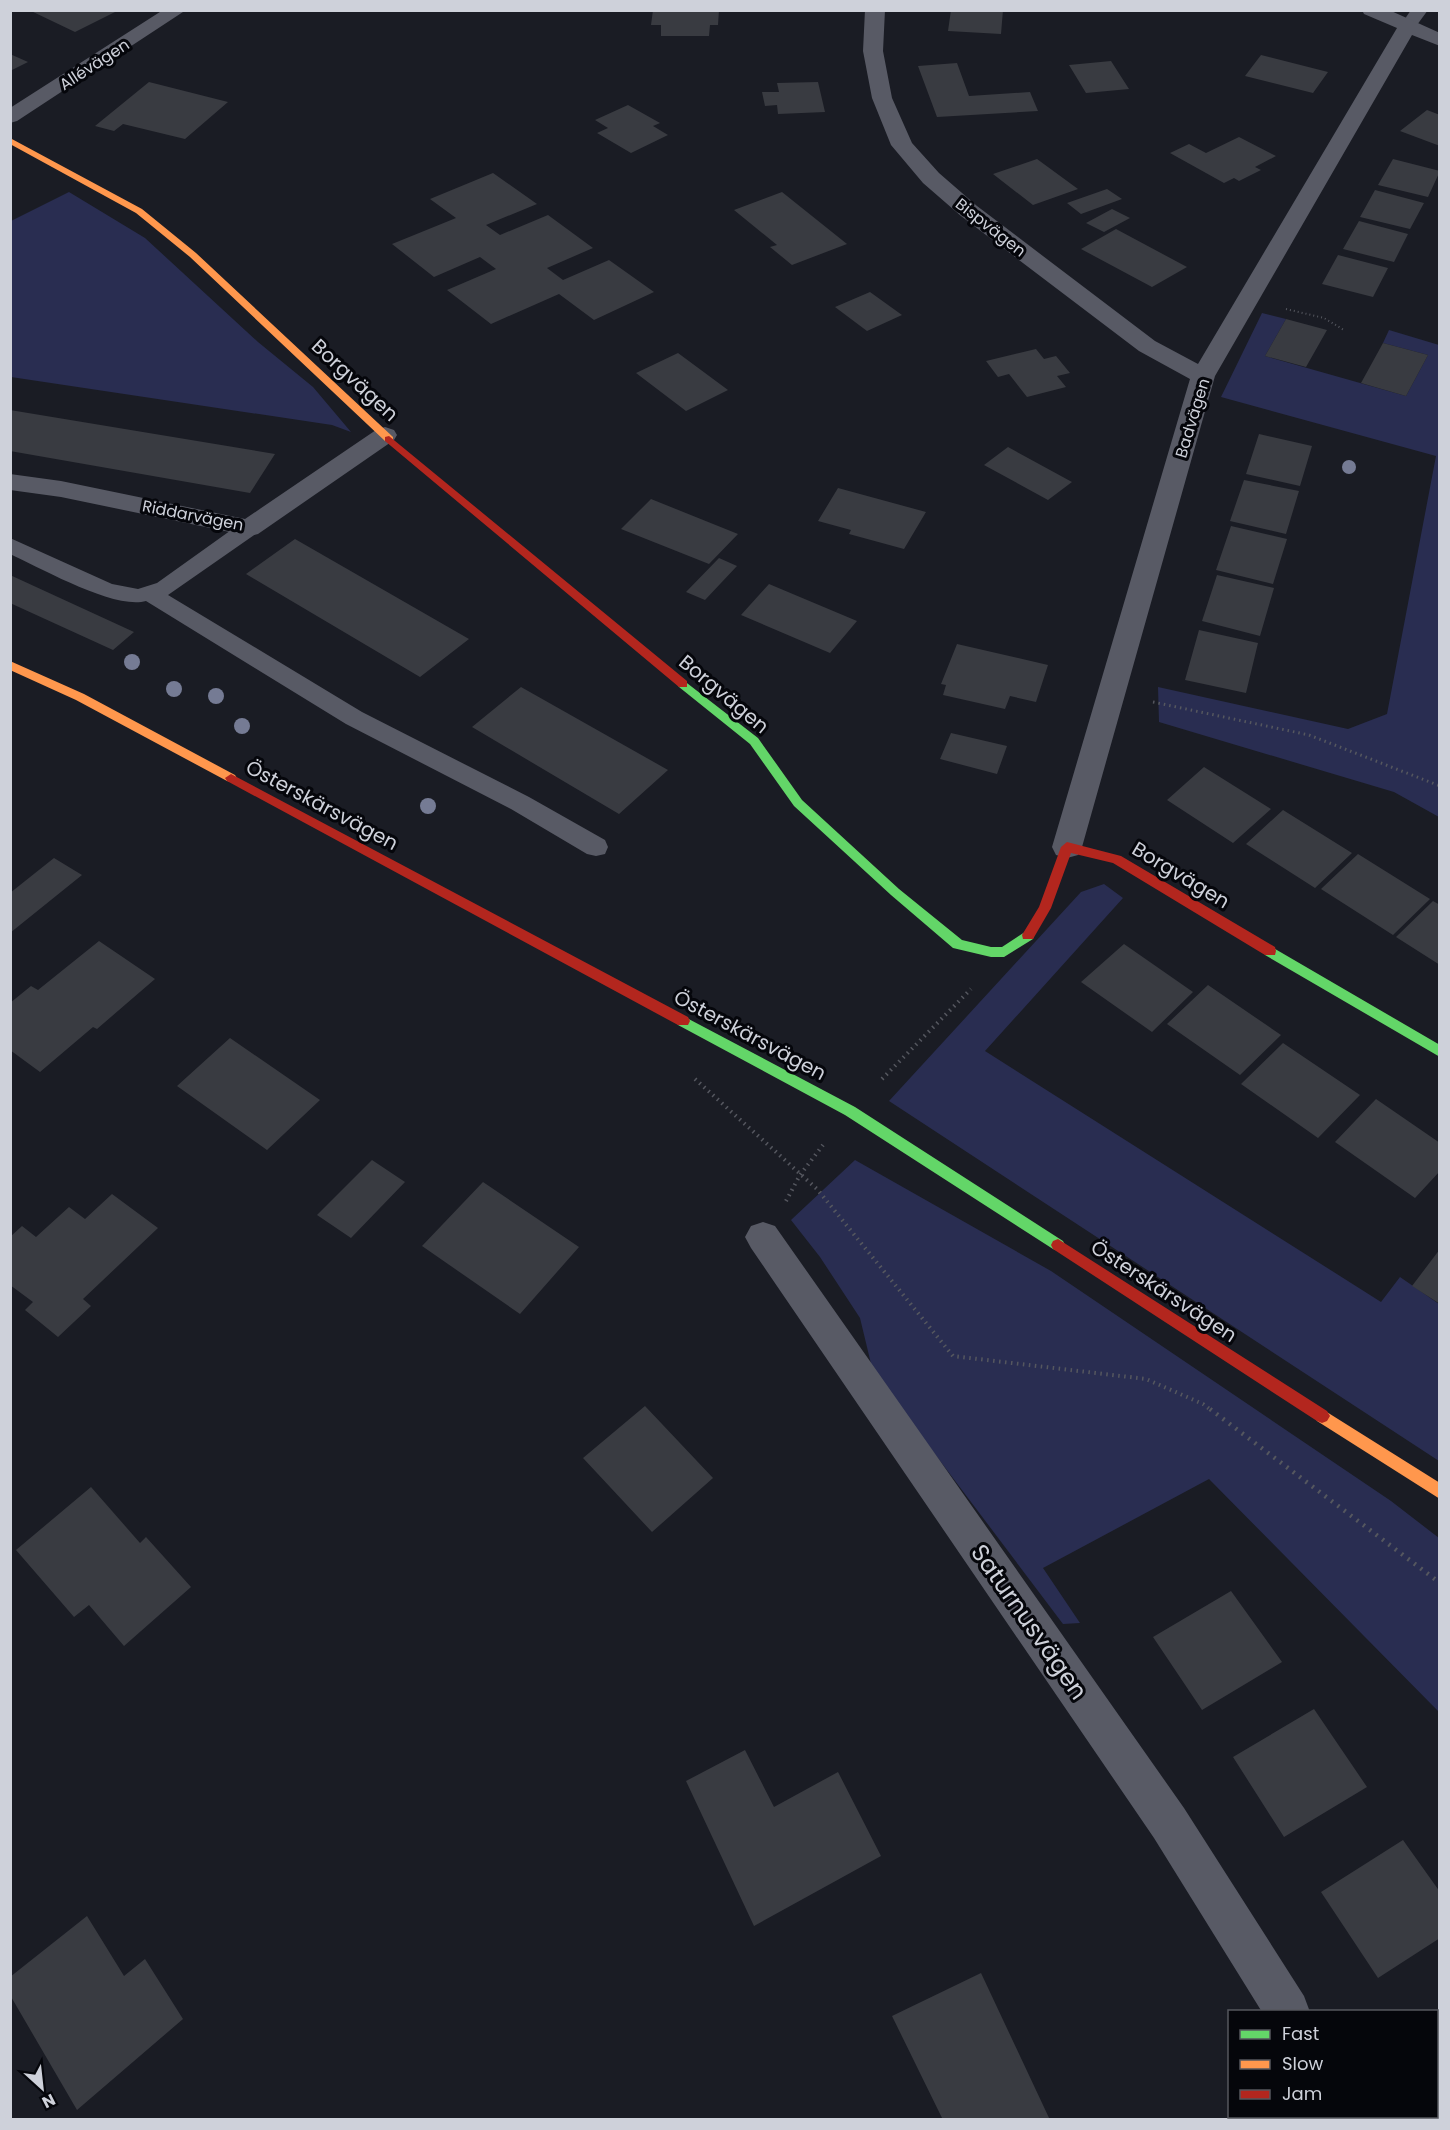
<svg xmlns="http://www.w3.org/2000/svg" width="1450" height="2130" font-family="Poppins,sans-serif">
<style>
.green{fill:#292d51}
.building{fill:#393b41}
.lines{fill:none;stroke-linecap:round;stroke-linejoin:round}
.path-far3{stroke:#55575f;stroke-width:2;stroke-dasharray:1 3;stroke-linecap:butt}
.path-far2{stroke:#55575f;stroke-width:3;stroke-dasharray:1.5 4;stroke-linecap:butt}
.path-far1{stroke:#55575f;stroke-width:4;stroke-dasharray:1.5 4.5;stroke-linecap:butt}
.path{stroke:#55575f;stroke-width:4.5;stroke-dasharray:2 6;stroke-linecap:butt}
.lane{fill:#585a65;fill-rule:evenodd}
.street{fill:#585a65;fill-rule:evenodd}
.fast{fill:#63d668;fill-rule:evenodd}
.slow{fill:#ff974d;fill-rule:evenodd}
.jam{fill:#b3261e;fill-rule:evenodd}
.tree{fill:#757b94}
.labels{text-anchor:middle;stroke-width:6;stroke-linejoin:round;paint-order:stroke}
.far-street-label{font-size:16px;fill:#ced1da;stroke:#05060b}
.street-label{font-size:20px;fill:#ced1da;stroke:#05060b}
.near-street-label{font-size:24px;fill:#ced1da;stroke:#05060b}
</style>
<rect width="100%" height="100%" fill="#1a1c24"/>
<path class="green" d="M 69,192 L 145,238 L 258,342 L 313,387 L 351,432 L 332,425 L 11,377 L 11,221 Z
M 1262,313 L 1286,319 L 1265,356 L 1406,396 L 1428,355 L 1383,343 L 1389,330 L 1439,345 L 1439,817 L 1394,792 L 1159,722 L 1158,687 L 1348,729 L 1387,714 L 1436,456 L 1221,397 Z
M 1104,884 L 1123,898 L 985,1051 L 1381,1302 L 1400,1277 L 1439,1304 L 1439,1461 L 889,1101 L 1081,892 Z
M 855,1160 L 1051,1271 L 1391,1501 L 1439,1538 L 1439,1712 L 1209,1479 L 1043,1568 L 1080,1623 L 1063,1624 L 873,1372 L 860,1318 L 820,1257 L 791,1220 Z"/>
<path class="building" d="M 29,10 L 111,10 L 115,12 L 75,32 Z
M 653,10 L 719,10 L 718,25 L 710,25 L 709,36 L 661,36 L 661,25 L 651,25 Z
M 951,10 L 1003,10 L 1001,34 L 948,31 Z
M 10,54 L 28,62 L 10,71 Z
M 1261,55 L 1328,72 L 1313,93 L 1245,76 Z
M 1111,61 L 1129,89 L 1086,93 L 1069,65 Z
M 957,63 L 969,96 L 1030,92 L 1038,111 L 937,117 L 918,66 Z
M 149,82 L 228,102 L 185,139 L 123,124 L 114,131 L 95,126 Z
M 818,82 L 825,112 L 778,114 L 777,105 L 765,106 L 762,92 L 779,92 L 777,83 Z
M 628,105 L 660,123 L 653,126 L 668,135 L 631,153 L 597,133 L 608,128 L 595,120 Z
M 1427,110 L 1440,115 L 1440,146 L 1400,131 Z
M 1239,137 L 1276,156 L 1255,167 L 1261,170 L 1239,181 L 1234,178 L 1224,183 L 1170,153 L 1189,144 L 1206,153 Z
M 1037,159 L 1078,189 L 1033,205 L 993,174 Z
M 1393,159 L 1440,171 L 1428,197 L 1378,185 Z
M 493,173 L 537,204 L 486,225 L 500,235 L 548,215 L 593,248 L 547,268 L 563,280 L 609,260 L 654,292 L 594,320 L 559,294 L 491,324 L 447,290 L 496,269 L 480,257 L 434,277 L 392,244 L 456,218 L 430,199 Z
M 1107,189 L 1122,199 L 1081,214 L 1067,203 Z
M 1375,190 L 1424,203 L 1410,229 L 1360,217 Z
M 782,192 L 847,244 L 792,265 L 770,247 L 777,245 L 734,210 Z
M 1112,209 L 1130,218 L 1104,232 L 1086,223 Z
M 1359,221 L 1408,234 L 1394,262 L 1343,249 Z
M 1116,229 L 1187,267 L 1152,287 L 1081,249 Z
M 1338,255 L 1388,268 L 1373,297 L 1322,284 Z
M 870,292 L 902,315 L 867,331 L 835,307 Z
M 1286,319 L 1327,330 L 1306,367 L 1265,356 Z
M 1383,343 L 1428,355 L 1406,396 L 1361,383 Z
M 1036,349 L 1044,359 L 1056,356 L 1070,373 L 1057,376 L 1066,387 L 1027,397 L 1009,374 L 998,377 L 986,361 Z
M 678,353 L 728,390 L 686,411 L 636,373 Z
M 10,410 L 275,454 L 250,493 L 10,451 Z
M 1259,434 L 1312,446 L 1300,486 L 1246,474 Z
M 1008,447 L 1072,482 L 1048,500 L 984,465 Z
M 1244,480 L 1299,491 L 1286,534 L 1230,521 Z
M 838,488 L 926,512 L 904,549 L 849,534 L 851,530 L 818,521 Z
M 651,499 L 738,534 L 709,564 L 621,529 Z
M 1231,526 L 1287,539 L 1273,584 L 1216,570 Z
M 295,539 L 469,639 L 420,677 L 246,574 Z
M 719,558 L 737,566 L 705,600 L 686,592 Z
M 10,575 L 134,632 L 113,650 L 10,603 Z
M 1217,575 L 1274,588 L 1260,636 L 1202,621 Z
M 769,584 L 857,621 L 830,653 L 741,615 Z
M 1199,630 L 1258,643 L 1246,693 L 1185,680 Z
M 957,644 L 1048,665 L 1036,702 L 1010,696 L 1005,709 L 943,695 L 946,685 L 941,684 Z
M 521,687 L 668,770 L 619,814 L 472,727 Z
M 951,733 L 1007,746 L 997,774 L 940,759 Z
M 1204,767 L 1271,809 L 1233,843 L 1167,800 Z
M 1283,810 L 1352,853 L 1315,888 L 1246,844 Z
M 1358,854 L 1430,899 L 1393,935 L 1321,889 Z
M 54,858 L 82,875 L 10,933 L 10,893 Z
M 1433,901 L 1440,905 L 1440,965 L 1396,937 Z
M 99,941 L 155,979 L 97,1029 L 93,1027 L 40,1072 L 10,1050 L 10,1003 L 31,986 L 38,990 Z
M 1124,944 L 1193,992 L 1152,1032 L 1081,982 Z
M 1208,985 L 1281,1035 L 1240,1075 L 1167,1024 Z
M 230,1038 L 320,1100 L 267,1150 L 177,1086 Z
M 1283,1043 L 1360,1095 L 1318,1138 L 1241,1084 Z
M 1376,1099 L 1440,1143 L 1440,1171 L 1415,1198 L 1335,1142 Z
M 372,1160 L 405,1182 L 351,1238 L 317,1215 Z
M 483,1182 L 579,1247 L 520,1314 L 422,1246 Z
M 112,1194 L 158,1228 L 83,1299 L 91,1306 L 58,1337 L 25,1310 L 33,1302 L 10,1285 L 10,1237 L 22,1226 L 36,1237 L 69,1207 L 85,1219 Z
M 1440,1249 L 1440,1304 L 1412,1286 Z
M 645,1406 L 713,1478 L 652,1532 L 583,1458 Z
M 91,1487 L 140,1543 L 146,1537 L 191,1587 L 124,1646 L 89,1605 L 74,1617 L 16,1550 Z
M 1231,1591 L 1282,1662 L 1202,1710 L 1153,1637 Z
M 1314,1709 L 1367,1787 L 1284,1837 L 1233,1757 Z
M 745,1750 L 774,1807 L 838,1772 L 881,1856 L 754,1926 L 686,1781 Z
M 1403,1840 L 1440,1892 L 1440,1938 L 1378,1978 L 1321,1892 Z
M 87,1916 L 124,1976 L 145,1959 L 183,2019 L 77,2110 L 10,1995 L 10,1977 Z
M 981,1973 L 1050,2120 L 943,2120 L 892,2016 Z"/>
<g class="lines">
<path class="path-far3" d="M 1286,309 L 1324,318 L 1344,330"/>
<path class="path-far2" d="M 1153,702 L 1309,735 L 1440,786"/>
<path class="path-far1" d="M 695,1079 L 817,1189 L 953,1356 L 1146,1379 L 1203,1404 L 1212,1411
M 882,1079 L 971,989
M 786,1201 L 800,1175 L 823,1145"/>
<path class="path" d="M 1210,1409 L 1440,1583"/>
<path class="lane" d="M 1411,10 L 1428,10 L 1414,29 L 1402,29 L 1400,26 Z
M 249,521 L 257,523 L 260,528 L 257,533 L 168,595 L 362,712 L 529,797 L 605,840 L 608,847 L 605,854 L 596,856 L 587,854 L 511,809 L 346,724 L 146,601 C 114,610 41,568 10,554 L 10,538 L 112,584 L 138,589 L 157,583 L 241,523 Z"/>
<path class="street" d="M 163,10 L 186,10 L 17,121 L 10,123 L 10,108 Z
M 865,10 L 885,10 L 883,51 L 892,98 L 912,143 L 939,173 L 977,206 L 1155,341 L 1198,364 L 1397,28 L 1364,14 L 1362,10 L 1389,10 L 1440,33 L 1440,46 L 1412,35 L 1215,376 L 1082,847 L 1078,855 L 1067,858 L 1056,855 L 1052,847 L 1190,379 L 1139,351 L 961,216 L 923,183 L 891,145 L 872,98 L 863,51 Z
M 385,427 L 394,430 L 397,435 L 394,440 L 258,534 L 249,536 L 61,497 L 10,490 L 10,474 L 61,481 L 245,519 L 376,430 Z
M 763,1222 L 775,1226 L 1184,1808 L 1304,1996 L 1310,2012 L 1262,2012 L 1154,1838 L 751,1248 L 745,1237 L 751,1226 Z
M 1332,2116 L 1379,2116 L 1380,2120 L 1333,2120 Z"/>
<path class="fast" d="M 683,680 L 758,738 L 802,800 L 899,889 L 962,940 L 991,947 L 1002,947 L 1028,930 L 1034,935 L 1033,939 L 1004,957 L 991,957 L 953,948 L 891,895 L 794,806 L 750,744 L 679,687 L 677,684 Z
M 1270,946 L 1440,1045 L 1440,1057 L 1265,955 L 1264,951 L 1265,947 Z
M 683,1016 L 855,1107 L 1063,1241 L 1065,1245 L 1063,1249 L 1058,1251 L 1053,1249 L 845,1115 L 678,1025 L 676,1021 L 678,1017 Z"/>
<path class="slow" d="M 10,138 L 142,209 L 196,253 L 393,437 L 393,441 L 385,441 L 190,257 L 136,213 L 10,144 Z
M 10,661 L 84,694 L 235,775 L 237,778 L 231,782 L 227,781 L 76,700 L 10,670 Z
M 1322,1409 L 1440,1483 L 1440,1499 L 1317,1421 L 1314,1416 L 1317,1411 Z"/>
<path class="jam" d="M 389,436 L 687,681 L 687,687 L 679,687 L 385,441 L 385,437 Z
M 231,774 L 688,1017 L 690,1021 L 688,1025 L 678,1025 L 227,781 L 225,778 Z
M 1067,842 L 1121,856 L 1275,947 L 1276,951 L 1275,955 L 1265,955 L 1113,863 L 1071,853 L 1051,908 L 1033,939 L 1023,939 L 1022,935 L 1039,907 L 1061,847 Z
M 1058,1239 L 1327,1411 L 1330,1416 L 1327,1421 L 1322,1423 L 1317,1421 L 1053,1249 L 1051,1245 L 1053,1241 Z"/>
</g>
<g class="tree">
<circle cx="1349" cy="467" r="7"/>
<circle cx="132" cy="662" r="8"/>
<circle cx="174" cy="689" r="8"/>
<circle cx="216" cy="696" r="8"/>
<circle cx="242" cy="726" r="8"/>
<circle cx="428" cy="806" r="8"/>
</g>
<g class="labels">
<g class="far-street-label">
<text transform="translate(94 64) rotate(-33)" y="6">Allévägen</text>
<text transform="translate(991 227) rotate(38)" y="6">Bispvägen</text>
<text transform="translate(1192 418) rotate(-73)" y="6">Badvägen</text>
<text transform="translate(193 515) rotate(11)" y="6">Riddarvägen</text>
</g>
<g class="street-label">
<text transform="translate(355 380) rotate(43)" y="7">Borgvägen</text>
<text transform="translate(724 694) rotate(40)" y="7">Borgvägen</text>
<text transform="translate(322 805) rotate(28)" y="7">Österskärsvägen</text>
<text transform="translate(1181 875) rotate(31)" y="7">Borgvägen</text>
<text transform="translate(750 1035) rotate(28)" y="7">Österskärsvägen</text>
<text transform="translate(1164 1291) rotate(33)" y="7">Österskärsvägen</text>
</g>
<g class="near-street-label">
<text transform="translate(1029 1622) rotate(55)" y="8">Saturnusvägen</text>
</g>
</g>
<rect width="1450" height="2130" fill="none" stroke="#ced1da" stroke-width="24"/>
<rect x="1228" y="2010" width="210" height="108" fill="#05060b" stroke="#55575e" stroke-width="1.5"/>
<rect x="1240" y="2030" width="30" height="9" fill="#63d668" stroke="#55575e" stroke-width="1.5"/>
<text x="1282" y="2040" font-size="18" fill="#ced1da">Fast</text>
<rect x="1240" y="2060" width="30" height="9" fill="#ff974d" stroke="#55575e" stroke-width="1.5"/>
<text x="1282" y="2070" font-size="18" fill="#ced1da">Slow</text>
<rect x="1240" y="2090" width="30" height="9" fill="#b3261e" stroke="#55575e" stroke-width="1.5"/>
<text x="1282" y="2100" font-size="18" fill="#ced1da">Jam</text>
<g transform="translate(42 2088) rotate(153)" stroke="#05060b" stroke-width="4.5" paint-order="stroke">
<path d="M0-4.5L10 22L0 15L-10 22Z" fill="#ced1da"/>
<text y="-9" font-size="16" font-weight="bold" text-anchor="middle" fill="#ced1da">N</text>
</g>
</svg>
